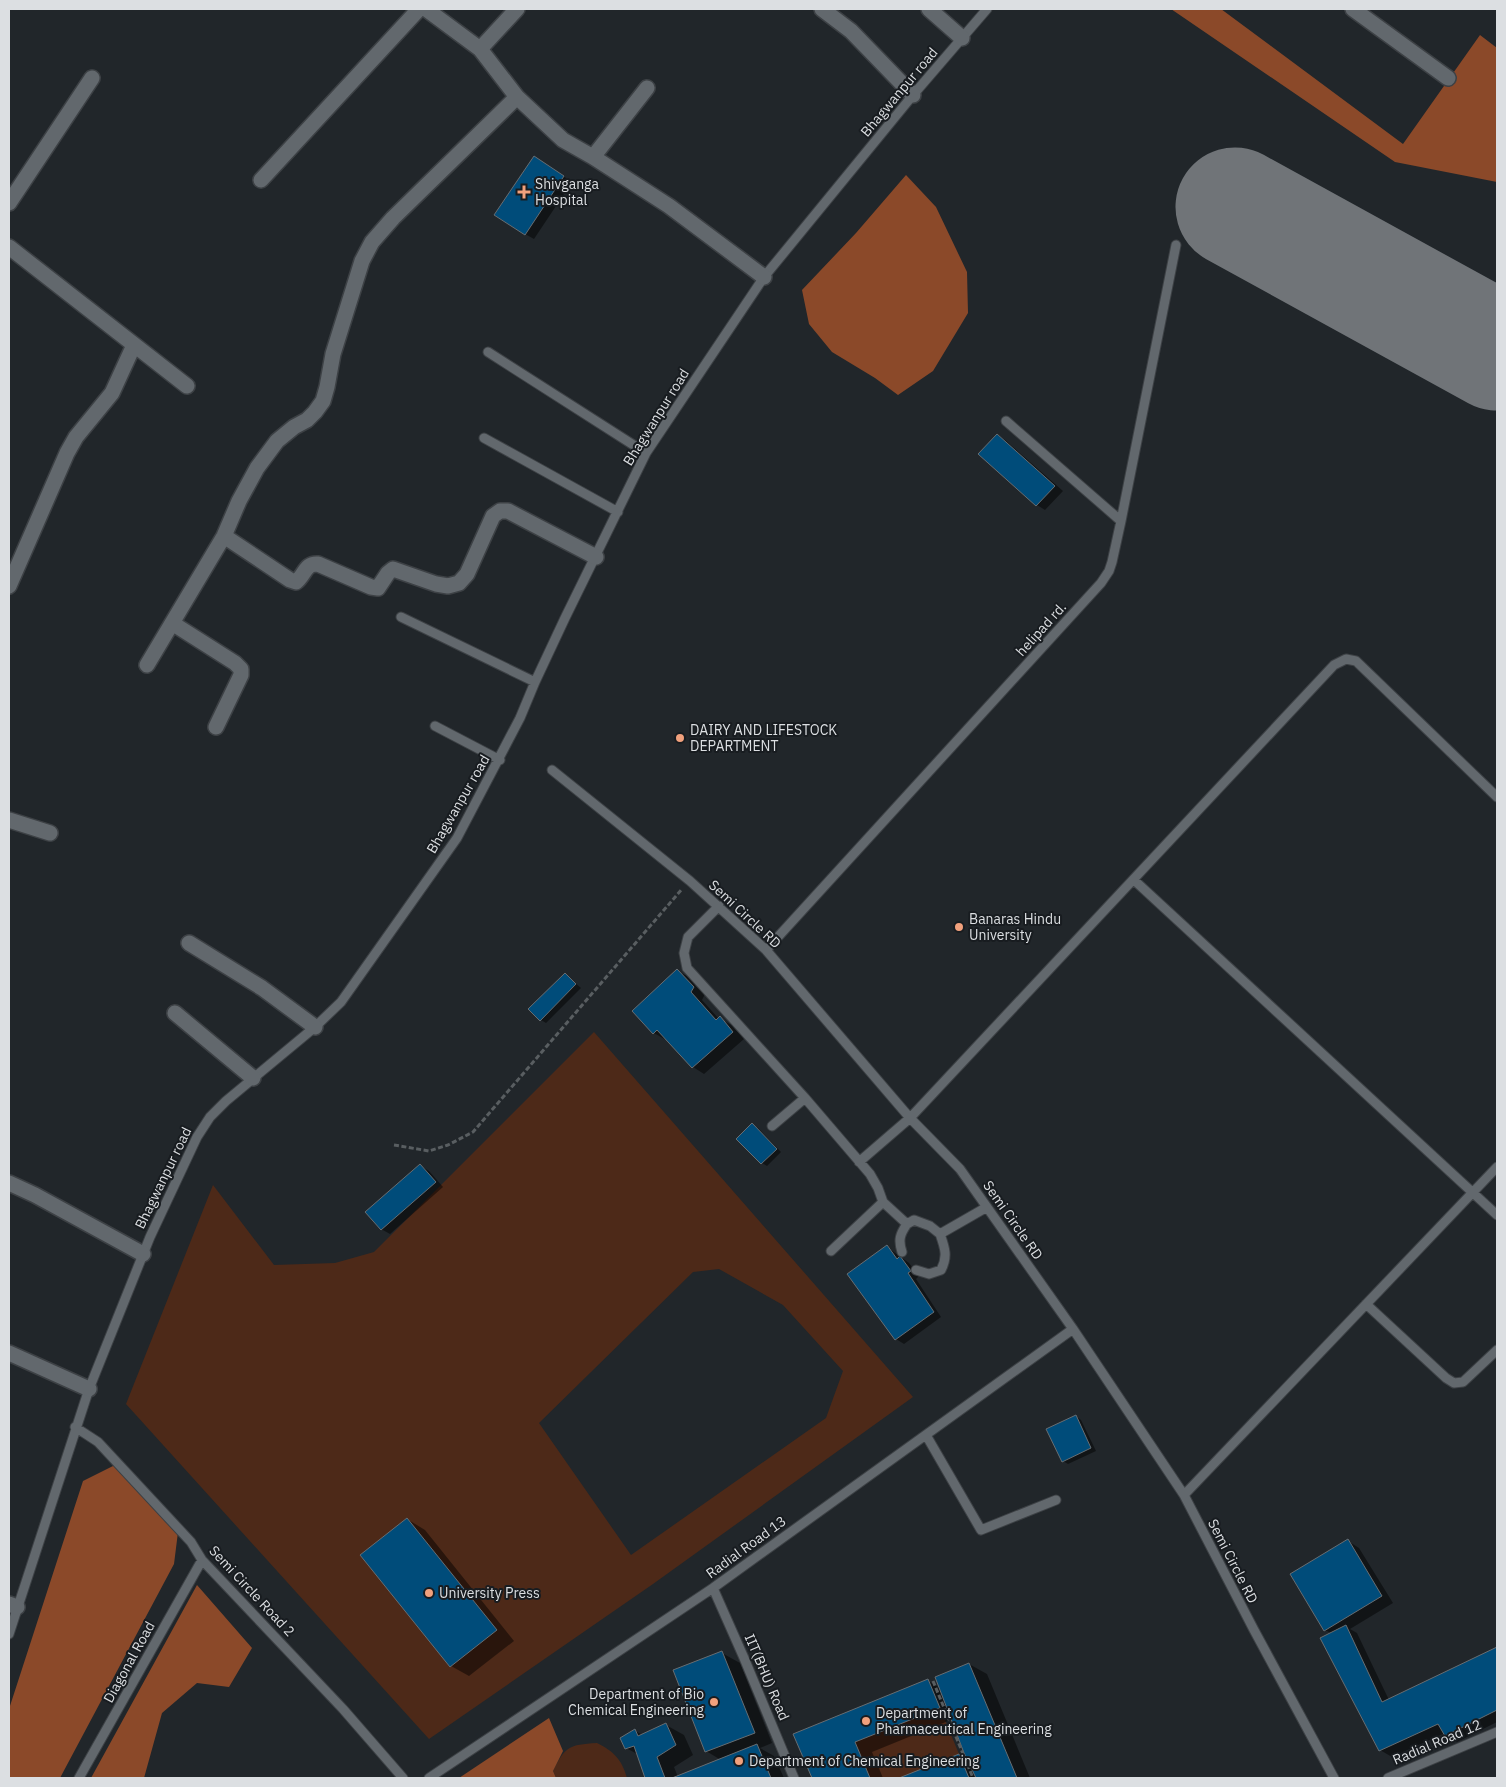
<svg xmlns="http://www.w3.org/2000/svg" width="1506" height="1787" font-family="'IBM Plex Sans',sans-serif">
<style>
.green{fill:#4d2918;fill-rule:evenodd}
.forest{fill:#8b4929}
.shadow{fill:#0007}
.lines{fill:none;stroke-linecap:round;stroke-linejoin:round}
.runway{stroke:#707478;stroke-width:119}
.building{fill:#004c7a;stroke:#676d72}
.lane-casing{stroke:#3d4145;stroke-width:11}
.street-casing{stroke:#3d4145;stroke-width:18}
.path{stroke:#595e61;stroke-width:3;stroke-dasharray:5 2.5;stroke-linecap:butt}
.lane{stroke:#62686d;stroke-width:9}
.street{stroke:#62686d;stroke-width:15}
.poi-dot{fill:#f1a17d;stroke:#181c20;stroke-width:2}
.labels{text-anchor:middle;stroke-width:4;stroke-linejoin:round;paint-order:stroke}
.street-label{font-size:14px;fill:#dcdfe2;stroke:#181c20}
.poi-label{font-size:14px;fill:#dcdfe2;stroke:#181c20;text-anchor:start}
</style>
<rect width="100%" height="100%" fill="#21262a"/>
<path class="green" d="M 594,1032 L 913,1397 L 653,1584 L 429,1739 L 126,1404 L 213,1185 L 274,1265 L 335,1263 L 374,1252 ZM 719,1269 L 783,1305 L 843,1371 L 826,1418 L 631,1555 L 539,1423 L 693,1272 Z
M 940,1708 L 959,1754 L 899,1778 L 870,1778 L 855,1742 Z
M 597,1743 C 613,1751 622,1759 627,1778 L 556,1778 L 553,1771 C 566,1746 568,1745 597,1743 Z"/>
<path class="forest" d="M 1171,9 L 1221,9 L 1403,144 L 1480,35 L 1497,48 L 1497,182 L 1395,162 Z
M 906,175 L 936,207 L 967,272 L 968,313 L 933,371 L 898,395 L 875,378 L 832,352 L 809,324 L 802,290 L 856,233 Z
M 115,1465 L 179,1524 L 174,1564 L 60,1778 L 9,1778 L 9,1709 L 83,1481 Z
M 197,1585 L 252,1648 L 229,1687 L 197,1683 L 162,1713 L 144,1778 L 91,1778 Z
M 549,1718 L 563,1751 L 553,1771 L 556,1778 L 459,1778 Z"/>
<path class="shadow" d="M 542,162 L 572,182 L 534,239 L 525,234 Z
M 997,435 L 1005,440 L 1063,491 L 1045,510 L 1037,505 L 980,454 Z
M 677,971 L 689,977 L 705,994 L 702,1000 L 719,1019 L 732,1025 L 744,1039 L 704,1074 L 693,1067 L 667,1039 L 666,1040 L 654,1033 Z
M 565,974 L 581,988 L 546,1023 L 541,1020 Z
M 752,1125 L 758,1128 L 781,1152 L 767,1166 L 762,1163 Z
M 421,1166 L 429,1171 L 443,1187 L 390,1234 L 381,1229 Z
M 887,1247 L 909,1263 L 919,1276 L 916,1279 L 941,1317 L 904,1344 L 896,1339 Z
M 1076,1416 L 1081,1420 L 1096,1451 L 1068,1464 L 1063,1461 Z
M 407,1519 L 425,1530 L 514,1641 L 469,1676 L 451,1666 L 362,1555 Z
M 1348,1541 L 1359,1548 L 1393,1603 L 1350,1629 L 1357,1633 L 1389,1700 L 1497,1648 L 1497,1722 L 1457,1742 L 1445,1733 L 1392,1757 L 1380,1750 L 1331,1633 L 1325,1630 Z
M 722,1653 L 740,1663 L 772,1743 L 760,1748 L 774,1756 L 784,1778 L 646,1778 L 639,1755 L 626,1748 L 635,1731 L 643,1735 L 666,1725 L 684,1735 L 693,1755 L 674,1767 L 678,1777 L 721,1760 L 706,1751 L 675,1671 Z
M 969,1664 L 987,1674 L 1030,1778 L 903,1778 L 959,1756 L 970,1762 L 953,1719 L 872,1752 L 883,1778 L 813,1778 L 795,1734 L 928,1681 L 940,1688 Z"/>
<g class="lines">
<path class="runway" d="M 1235,207 L 1497,351"/>
</g>
<path class="building" d="M 534,156 L 564,176 L 525,235 L 494,215 Z
M 997,434 L 1055,486 L 1036,506 L 978,454 Z
M 677,969 L 694,987 L 691,992 L 716,1020 L 720,1016 L 733,1032 L 692,1068 L 657,1030 L 653,1034 L 632,1011 Z
M 565,973 L 576,984 L 540,1021 L 528,1009 Z
M 752,1123 L 777,1149 L 761,1164 L 736,1139 Z
M 420,1164 L 436,1182 L 381,1230 L 365,1212 Z
M 887,1245 L 897,1259 L 900,1256 L 911,1271 L 908,1273 L 934,1312 L 895,1340 L 847,1274 Z
M 1076,1415 L 1091,1448 L 1062,1462 L 1046,1429 Z
M 407,1518 L 497,1630 L 450,1667 L 360,1555 Z
M 1348,1539 L 1382,1596 L 1324,1631 L 1290,1574 Z
M 1346,1625 L 1382,1702 L 1497,1647 L 1497,1710 L 1445,1736 L 1438,1724 L 1379,1751 L 1320,1638 Z
M 722,1651 L 755,1733 L 705,1752 L 673,1670 Z
M 969,1663 L 1017,1778 L 976,1778 L 964,1753 L 935,1677 Z
M 928,1679 L 940,1708 L 855,1742 L 870,1778 L 812,1778 L 793,1734 Z
M 666,1723 L 676,1745 L 657,1757 L 665,1778 L 645,1778 L 634,1746 L 625,1749 L 620,1738 L 635,1729 L 638,1736 Z
M 757,1744 L 771,1778 L 672,1778 Z
M 959,1754 L 969,1778 L 899,1778 Z"/>
<g class="lines">
<defs>
<path id="lane" d="M 488,352 L 646,453
M 1006,421 L 1121,521
M 484,438 L 618,512
M 401,617 L 535,682
M 435,726 L 500,760
M 552,770 L 690,881 L 766,950 L 910,1118 L 960,1169 L 1073,1329 L 1184,1495 L 1254,1630 L 1334,1778
M 1134,880 L 1497,1215
M 719,906 L 688,937 L 684,953 L 687,968 L 805,1098 L 870,1174 L 878,1188 L 883,1202
M 766,950 L 1101,583 L 1109,571 L 1112,562 L 1121,521 L 1176,245
M 772,1126 L 805,1098
M 859,1162 L 910,1118 L 1334,665 L 1346,659 L 1356,661 L 1497,797
M 831,1251 L 883,1202 L 907,1224 L 914,1220 L 930,1226 L 940,1234 L 987,1207
M 902,1252 C 898,1240 900,1234 907,1224
M 916,1270 L 929,1274 L 941,1270 C 948,1257 945,1248 940,1234
M 1366,1304 L 1446,1378 L 1454,1383 L 1463,1382 L 1497,1350
M 75,1427 L 98,1442 L 191,1542 L 202,1560 L 343,1709 L 403,1778
M 926,1435 L 981,1530 L 1056,1500
M 1184,1495 L 1497,1167
M 713,1588 L 744,1658 L 794,1778
M 9,1634 L 89,1389 L 150,1237 L 197,1137 L 210,1117 L 226,1101 L 315,1027 L 341,1002 L 457,838 L 520,718 L 535,682 L 565,618 L 646,453 L 764,277 L 913,95 L 987,9
M 79,1778 L 202,1560
M 429,1778 L 713,1588 L 1073,1329
M 1388,1778 L 1497,1732"/>
<path id="street" d="M 426,9 L 480,49 L 517,97 L 563,140 L 593,157 L 669,206 L 764,277
M 822,9 L 851,31 L 913,95
M 929,9 L 962,38
M 1353,9 L 1448,78
M 480,49 L 517,9
M 593,157 L 647,88
M 261,180 L 419,9
M 9,203 L 92,78
M 9,247 L 187,386
M 224,536 L 290,580 L 296,582 C 305,575 305,563 318,564 L 371,587 L 378,588 L 388,573 L 393,569 L 436,584 L 448,586 L 459,583 L 467,574 L 493,516 L 500,511 L 508,511 L 596,557
M 9,586 L 67,453 L 76,437 L 112,393 L 134,345
M 172,623 L 235,663 L 241,669 L 241,675 L 216,727
M 147,665 L 224,536 L 239,501 L 257,468 L 277,441 L 294,427 L 307,420 L 315,412 L 323,401 L 327,387 L 333,354 L 362,261 L 372,242 L 393,218 L 517,97
M 9,820 L 50,833
M 189,943 L 262,988 L 315,1027
M 175,1013 L 253,1078
M 9,1183 L 35,1195 L 143,1254
M 9,1353 L 89,1389
M 9,1604 L 17,1607"/>
</defs>
<use href="#lane" class="lane-casing"/>
<use href="#street" class="street-casing"/>
<path class="path" d="M 394,1145 L 429,1151 L 448,1145 L 473,1132 L 682,889
M 933,1681 L 973,1778"/>
<use href="#lane" class="lane"/>
<use href="#street" class="street"/>
</g>
<g class="poi-dot">
<path d="M521.5 184.5h5v5h5v5h-5v5h-5v-5h-5v-5h5z"/>
<circle cx="680" cy="738" r="5"/>
<circle cx="959" cy="927" r="5"/>
<circle cx="429" cy="1593" r="5"/>
<circle cx="714" cy="1702" r="5"/>
<circle cx="866" cy="1721" r="5"/>
<circle cx="739" cy="1761" r="5"/>
</g>
<g class="labels">
<g class="street-label">
<text transform="translate(899 92) rotate(-50)" y="5">Bhagwanpur road</text>
<text transform="translate(656 417) rotate(-58)" y="5">Bhagwanpur road</text>
<text transform="translate(1041 629) rotate(-48)" y="5">helipad rd.</text>
<text transform="translate(458 804) rotate(-60)" y="5">Bhagwanpur road</text>
<text transform="translate(745 914) rotate(43)" y="5">Semi Circle RD</text>
<text transform="translate(163 1178) rotate(-64)" y="5">Bhagwanpur road</text>
<text transform="translate(1013 1220) rotate(55)" y="5">Semi Circle RD</text>
<text transform="translate(746 1547) rotate(-36)" y="5">Radial Road 13</text>
<text transform="translate(1233 1561) rotate(63)" y="5">Semi Circle RD</text>
<text transform="translate(252 1591) rotate(47)" y="5">Semi Circle Road 2</text>
<text transform="translate(129 1662) rotate(-61)" y="5">Diagonal Road</text>
<text transform="translate(767 1677) rotate(67)" y="5">IIT(BHU) Road</text>
<text transform="translate(1437 1742) rotate(-23)" y="5">Radial Road 12</text>
</g>
<g class="poi-label">
<text x="535" y="189">Shivganga<tspan x="535" dy="16">Hospital</tspan></text>
<text x="690" y="735">DAIRY AND LIFESTOCK<tspan x="690" dy="16">DEPARTMENT</tspan></text>
<text x="969" y="924">Banaras Hindu<tspan x="969" dy="16">University</tspan></text>
<text x="439" y="1598">University Press</text>
<text x="704" y="1699" text-anchor="end">Department of Bio<tspan x="704" dy="16">Chemical Engineering</tspan></text>
<text x="876" y="1718">Department of<tspan x="876" dy="16">Pharmaceutical Engineering</tspan></text>
<text x="749" y="1766">Department of Chemical Engineering</text>
</g>
</g>
<rect width="1506" height="1787" fill="none" stroke="#dcdfe2" stroke-width="20"/>
</svg>
